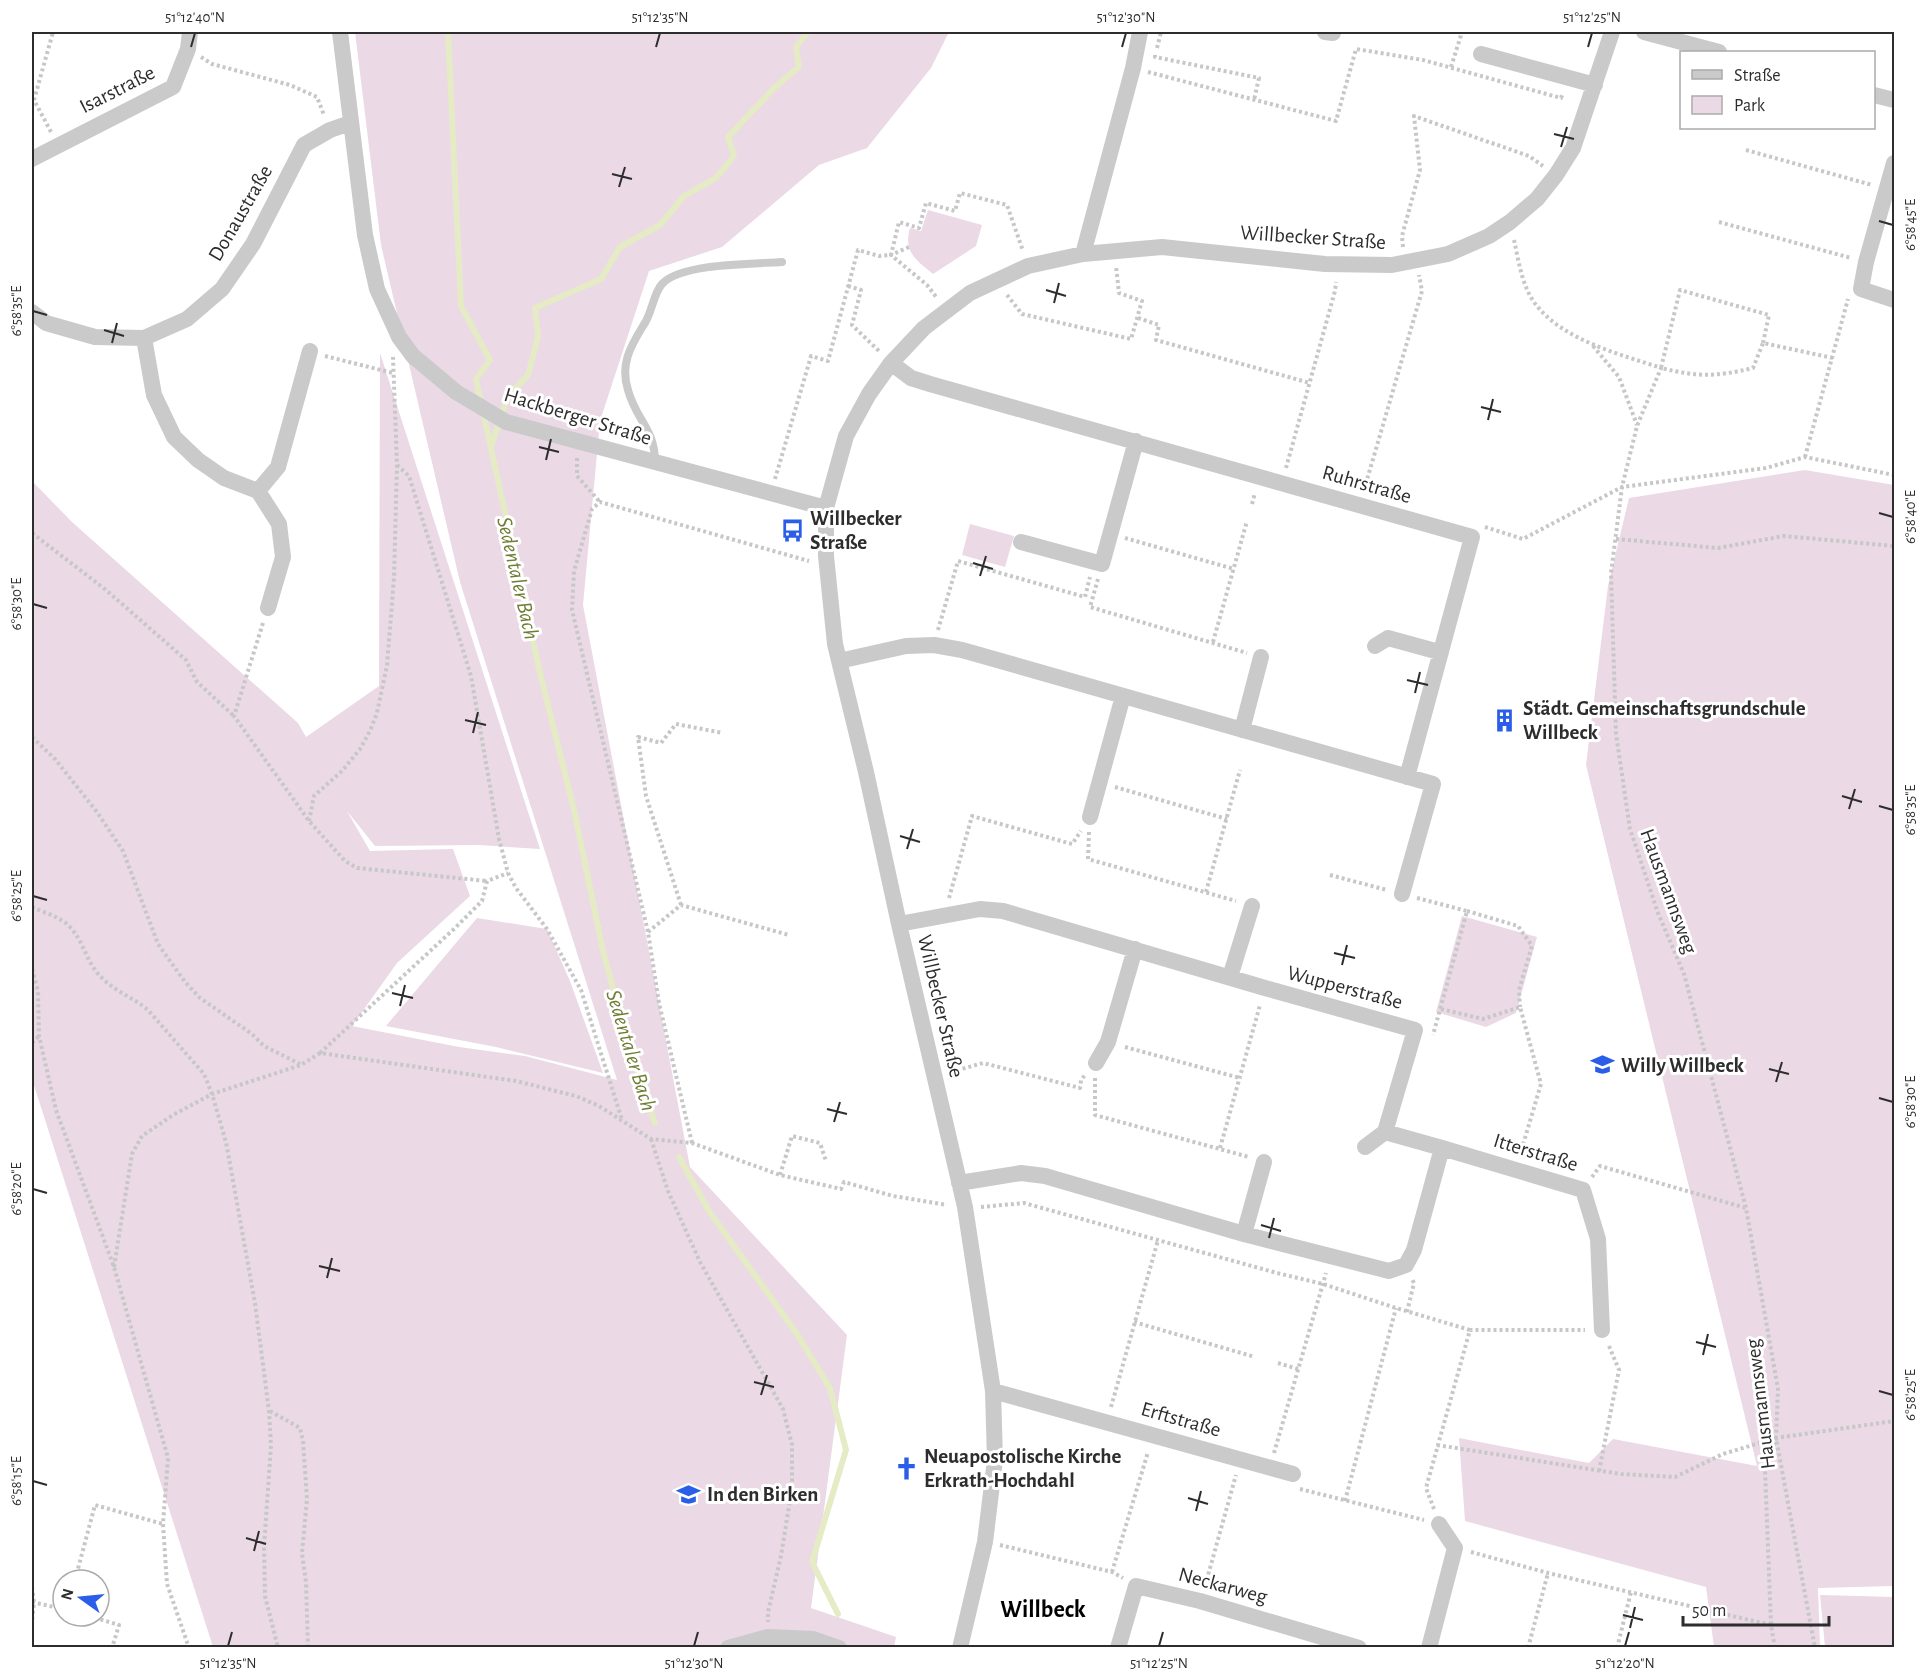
<svg xmlns="http://www.w3.org/2000/svg" width="1926" height="1679" font-family="'Alegreya Sans',sans-serif">
<style>
.green{fill:#ebd9e6}
.lines{fill:none;stroke-linecap:round;stroke-linejoin:round}
.stream{stroke:#e4ebc5;stroke-width:6}
.path{stroke:#c7c7c7;stroke-width:4;stroke-dasharray:3 3;stroke-linecap:butt}
.service{stroke:#cacaca;stroke-width:8}
.minor{stroke:#cacaca;stroke-width:16}
.ticks{fill:none;stroke:#2d2d2d;stroke-width:2}
.labels{text-anchor:middle;stroke-width:6;stroke-linejoin:round;paint-order:stroke}
.street-label{font-size:21px;fill:#2d2d2d;stroke:#fff}
.poi-label{font-size:21px;font-weight:bold;fill:#2d2d2d;stroke:#fff;text-anchor:start}
.water-label{font-size:22px;font-style:italic;fill:#6f7d33;stroke:#fff}
.quarter-label{font-size:24px;font-weight:bold;fill:#000;stroke:#fff}
.neatline{fill:none;stroke:#2d2d2d;stroke-width:2}
.ticks-label{font-size:15px;text-anchor:middle;fill:#2d2d2d}
</style>
<rect width="100%" height="100%" fill="#fff"/>
<path class="green" d="M 355,32 L 949,32 L 931,68 L 867,148 L 819,165 L 722,247 L 649,271 L 600,421 L 583,605 L 690,1167 L 847,1335 L 811,1608 L 896,1637 L 894,1647 L 213,1647 L 32,1079 L 32,481 L 72,522 L 298,723 L 306,737 L 379,686 L 380,353 L 540,849 L 479,845 L 375,846 L 347,811 L 370,851 L 453,849 L 470,896 L 397,963 L 352,1026 L 459,1047 L 525,1056 L 617,1080 L 460,582 L 381,245 Z
M 928,210 L 982,225 L 976,246 L 933,274 C 916,260 903,252 910,228 L 921,231 Z
M 1805,470 L 1894,485 L 1894,1586 L 1818,1588 L 1820,1647 L 1714,1647 L 1706,1587 L 1465,1521 L 1459,1438 L 1589,1463 L 1613,1439 L 1757,1466 L 1586,765 L 1608,586 L 1629,498 Z
M 970,524 L 1014,536 L 1005,567 L 962,555 Z
M 1462,916 L 1537,937 L 1516,1013 L 1486,1027 L 1436,1012 Z
M 477,918 L 547,929 L 570,981 L 603,1073 L 496,1047 L 386,1026 Z
M 1820,1595 L 1894,1597 L 1894,1647 L 1825,1647 Z"/>
<g class="lines">
<path class="stream" d="M 448,32 L 461,306 L 490,360 L 476,379 L 481,403
M 483,412 L 540,673 L 574,810 L 603,951 L 632,1058 L 655,1123
M 491,446 L 508,396 L 528,375 L 538,337 L 535,308 L 601,279 L 620,247 L 660,225 L 684,196 L 716,178 L 734,156 L 728,137 L 774,88 L 799,67 L 796,47 L 808,32
M 679,1157 L 709,1211 L 797,1334 L 830,1388 L 846,1450 L 812,1562 L 838,1614"/>
<path class="path" d="M 1157,48 L 1161,32
M 1155,55 L 1155,57 L 1259,78 L 1254,100
M 201,57 L 212,64 L 290,85 L 317,97 L 324,115
M 1451,67 L 1462,32
M 1148,72 L 1336,121 L 1356,49 L 1423,60 L 1561,98 L 1563,93
M 51,132 L 34,100 L 53,32
M 1746,150 L 1872,185
M 1719,222 L 1851,258
M 1514,240 C 1519,262 1522,288 1537,306 C 1565,341 1620,354 1661,368 L 1637,426 L 1622,487 L 1611,573 L 1616,734 L 1630,829 L 1658,913 L 1684,974 L 1746,1208 L 1778,1389 L 1776,1438 L 1815,1648
M 909,247 L 891,255 L 927,285 L 937,298
M 1403,247 L 1402,236 L 1420,170 L 1414,116 L 1529,156 L 1543,166
M 848,286 L 861,290 L 852,325 L 880,352
M 1007,295 L 1022,314 L 1131,339 L 1142,301 L 1119,293 L 1116,266
M 1138,318 L 1159,325 L 1156,340 L 1310,383
M 1763,343 L 1769,315 L 1680,290 L 1661,368 C 1698,377 1715,377 1753,368 L 1763,343 L 1833,358
M 1593,346 L 1619,377 L 1637,425
M 325,356 L 393,373
M 1805,457 L 1848,299
M 577,458 L 577,476 L 600,502
M 397,465 L 409,476 L 471,676 L 499,839 L 508,873 L 516,888 L 547,929 L 581,990 L 622,1120
M 1286,468 L 1335,291 L 1336,282
M 775,479 L 811,356 L 828,361 L 858,250 L 879,256 L 891,255 L 899,222 L 919,228 L 926,203 L 955,211 L 960,193 L 1007,205 L 1023,251
M 1364,490 L 1422,291 L 1419,275
M 1252,504 L 1255,493
M 1485,527 L 1523,539 L 1622,487 L 1766,468 L 1805,457 L 1894,475
M 32,533 L 106,590 L 186,660 L 197,682 L 234,716
M 1125,538 L 1234,569
M 1616,539 L 1718,548 L 1784,536 L 1894,546
M 1098,579 L 1090,607 L 1247,653
M 263,623 L 234,716 L 309,821 L 345,861 L 357,868 L 487,881
M 938,630 L 958,561 L 1085,597 L 1090,577
M 1213,642 L 1247,521
M 32,737 L 55,759 L 97,812 L 123,851 L 158,944 L 185,982 L 200,998 L 252,1034 L 264,1046 L 300,1064
M 1115,787 L 1227,819
M 309,821 L 314,796 L 342,771 L 360,749 L 370,731 L 377,713 L 387,665 L 394,578 L 397,465 L 393,357
M 1089,832 L 1088,859 L 1236,901
M 1330,875 L 1387,890
M 1206,892 L 1240,770
M 949,898 L 972,816 L 1072,844 L 1081,831
M 1417,898 L 1467,911 L 1433,1035
M 681,905 L 646,796 L 638,737 L 661,743 L 676,724 L 723,733
M 32,907 C 44,913 59,916 69,926 C 84,941 86,963 102,978 C 116,992 134,998 148,1010 L 204,1074 L 212,1094 L 226,1142 L 255,1303 L 269,1411 L 271,1445 L 264,1547 L 265,1596 L 278,1648
M 1467,911 L 1518,926 L 1532,946 L 1519,990 L 1520,1007
M 648,932 L 681,905 L 789,935
M 32,969 L 38,991 L 39,1036 L 56,1110 L 114,1267 L 168,1458 L 163,1524 L 167,1584 L 189,1648
M 1441,1009 L 1483,1019 L 1520,1007 L 1541,1084 L 1520,1155
M 32,1043 L 39,1036
M 1125,1047 L 1240,1078
M 320,1053 L 455,928 L 482,901 L 487,881 L 508,873
M 951,1072 L 983,1063 L 1080,1088 L 1081,1080 L 1085,1075
M 1095,1078 L 1095,1115 L 1249,1157
M 651,1139 L 668,1191 L 700,1262 L 783,1409 L 792,1445 L 792,1488 L 781,1556 L 768,1612 L 768,1622
M 692,1143 L 659,1003 L 648,932 L 572,610 L 574,571 L 592,509 L 600,502 L 809,561
M 1220,1148 L 1260,1005
M 780,1175 L 792,1136 L 820,1143 L 826,1161
M 1592,1177 L 1600,1166 L 1746,1208
M 981,1207 L 1024,1203 L 1277,1273 L 1323,1284 L 1396,1308 L 1470,1330
M 114,1267 L 132,1154 L 142,1136 L 173,1115 L 212,1094 L 301,1065 L 320,1053 L 516,1081 L 576,1096 L 599,1106 L 651,1139 L 692,1143 L 780,1175 L 841,1189 L 844,1182 L 893,1196 L 947,1205
M 1407,1312 L 1414,1283 L 1412,1279
M 1134,1322 L 1255,1357
M 1278,1363 L 1298,1369
M 1111,1407 L 1158,1240
M 270,1411 L 300,1428 L 303,1441 L 307,1499 L 302,1553 L 306,1582 L 308,1648
M 1437,1445 L 1621,1474 L 1675,1477 L 1723,1454 L 1776,1438 L 1894,1421
M 1274,1453 L 1326,1273
M 1599,1471 L 1619,1370 L 1609,1346
M 1300,1489 L 1424,1520
M 1345,1501 L 1396,1308
M 1434,1509 L 1426,1488 L 1470,1330 L 1585,1330
M 1000,1545 L 1112,1572 L 1123,1578
M 1471,1552 L 1548,1573 L 1771,1625
M 1112,1572 L 1148,1452
M 75,1580 L 95,1505 L 163,1524
M 1205,1586 L 1236,1475
M 32,1587 L 34,1602 L 32,1622
M 32,1602 L 63,1609
M 89,1616 L 119,1625 L 112,1648
M 1528,1648 L 1548,1573
M 1617,1648 L 1631,1592
M 1775,1648 L 1771,1625 L 1765,1469 L 1776,1439"/>
<path class="service" d="M 655,462 C 655,429 636,420 628,390 C 620,365 630,347 643,326 C 652,314 653,294 662,284 C 681,263 754,264 782,262"/>
<path class="minor" d="M 340,32 L 365,235 L 377,289 L 399,337 L 413,356 L 456,392 L 506,422 L 826,508
M 1325,32 L 1333,33
M 1644,32 L 1719,52
M 1481,54 L 1595,85
M 1874,95 L 1894,100
M 32,159 L 173,87 L 188,49 L 190,32
M 1894,163 L 1866,262 L 1861,289 L 1894,300
M 1083,254 L 1133,68 L 1140,32
M 32,312 L 46,323 L 95,337 L 144,338 L 187,319 L 222,289 L 253,244 L 304,145 L 330,130 L 350,123
M 144,338 L 154,395 L 174,437 L 198,460 L 224,478 L 258,491 L 279,524 L 283,557 L 268,608
M 891,363 L 911,378 L 930,384 L 1472,537 L 1407,777
M 258,491 L 278,467 L 310,351
M 1021,542 L 1102,564 L 1136,441
M 1375,646 L 1388,638 L 1439,652
M 839,661 L 906,646 L 934,645 L 962,650 L 1433,784 L 1402,894
M 1242,730 L 1261,657
M 1090,817 L 1123,696
M 899,924 L 980,909 L 1003,911 L 1265,988 L 1415,1030 L 1385,1132 L 1442,1148 L 1414,1250 L 1406,1265 L 1389,1271 L 1244,1234 L 1045,1176 L 1021,1173 L 959,1183
M 1230,977 L 1252,906
M 1096,1063 L 1108,1042 L 1135,949
M 1365,1147 L 1385,1132
M 1442,1148 L 1583,1190 L 1598,1239 L 1602,1330
M 1244,1234 L 1264,1162
M 993,1391 L 1293,1474
M 728,1648 L 768,1637 L 813,1639 L 839,1648
M 960,1648 L 985,1542 L 995,1460 L 993,1391 L 965,1207 L 899,924 L 866,772 L 835,644 L 826,556 L 826,508 L 846,436 L 869,394 L 891,363 L 924,328 L 970,293 L 1028,266 L 1083,254 L 1162,247 L 1325,264 L 1392,265 L 1448,254 L 1489,236 L 1510,222 L 1537,199 L 1556,175 L 1573,148 L 1612,32
M 1118,1648 L 1136,1586 L 1200,1601 L 1359,1648
M 1429,1648 L 1455,1548 L 1439,1524"/>
</g>
<path class="ticks" d="M 191,47 L 195,33M 656,47 L 660,33M 1122,47 L 1126,33M 1588,47 L 1592,33M 1554,134 L 1574,139M 1561,147 L 1567,127M 612,174 L 632,179M 619,187 L 625,167M 1879,221 L 1893,225M 1046,290 L 1066,296M 1054,303 L 1059,283M 33,311 L 47,315M 104,330 L 124,336M 112,343 L 117,323M 1481,407 L 1501,412M 1488,420 L 1493,399M 539,447 L 559,452M 546,460 L 551,439M 1879,513 L 1893,517M 973,563 L 993,569M 980,576 L 986,556M 33,604 L 47,608M 1407,680 L 1428,685M 1415,693 L 1420,672M 465,720 L 486,725M 473,733 L 478,712M 1842,796 L 1862,802M 1879,806 L 1893,810M 1849,809 L 1855,789M 900,836 L 920,842M 907,849 L 913,829M 33,896 L 47,900M 1334,953 L 1355,958M 1342,965 L 1347,945M 392,993 L 413,998M 400,1006 L 405,985M 1769,1069 L 1789,1074M 1776,1082 L 1782,1062M 1879,1098 L 1893,1102M 827,1109 L 847,1114M 834,1122 L 840,1102M 33,1189 L 47,1193M 1261,1225 L 1281,1231M 1269,1238 L 1274,1218M 319,1266 L 340,1271M 327,1278 L 332,1258M 1696,1342 L 1716,1347M 1703,1355 L 1708,1334M 754,1382 L 774,1387M 1879,1391 L 1893,1395M 761,1395 L 767,1375M 33,1481 L 47,1485M 1188,1498 L 1208,1504M 1196,1511 L 1201,1491M 246,1538 L 266,1544M 254,1551 L 259,1531M 1623,1615 L 1643,1620M 1630,1628 L 1635,1607M 228,1646 L 232,1632M 694,1646 L 698,1632M 1159,1646 L 1163,1632M 1625,1646 L 1629,1632"/>
<defs>
<symbol id="bus-bare" viewBox="-9 -9 18 18"><path d="M-5-6H5V4H4V6H2V4H-2V6H-4V4H-5ZM-3.5-4V0h7V-4ZM-3.5 1.2v1.5H-2V1.2ZM2 1.2v1.5H3.5V1.2Z" fill="#2a5ee9" stroke="#fff" stroke-width="2.5" paint-order="stroke"/></symbol>
<symbol id="building-bare" viewBox="-9 -9 18 18"><path d="M-4-6H4V6H1V3H-1V6H-4ZM-2.5-4.3h1.7v1.8h-1.7ZM.8-4.3h1.7v1.8H.8ZM-2.5-1h1.7V.8h-1.7ZM.8-1h1.7V.8H.8Z" fill="#2a5ee9" stroke="#fff" stroke-width="2.5" paint-order="stroke"/></symbol>
<symbol id="school-bare" viewBox="-9 -9 18 18"><path d="M0-5L7-2L0 1L-7-2ZM-4 1L0 2.5L4 1V4Q0 6-4 4Z" fill="#2a5ee9" stroke="#fff" stroke-width="2.5" paint-order="stroke"/></symbol>
<symbol id="church-bare" viewBox="-9 -9 18 18"><path d="M-1.2-6h2.4v3.5h3.3v2.4h-3.3V6h-2.4V-.1h-3.3v-2.4h3.3Z" fill="#2a5ee9" stroke="#fff" stroke-width="2.5" paint-order="stroke"/></symbol>
</defs>
<g fill-rule="evenodd">
<use href="#bus-bare" x="776" y="514" width="33" height="33"/>
<use href="#building-bare" x="1488" y="704" width="33" height="33"/>
<use href="#school-bare" x="1586" y="1048" width="33" height="33"/>
<use href="#church-bare" x="890" y="1452" width="33" height="33"/>
<use href="#school-bare" x="672" y="1478" width="33" height="33"/>
</g>
<g class="labels">
<g class="street-label">
<text transform="translate(117 89) rotate(-27)" y="7">Isarstraße</text>
<text transform="translate(240 213) rotate(-60)" y="7">Donaustraße</text>
<text transform="translate(1313 237) rotate(4)" y="7">Willbecker Straße</text>
<text transform="translate(578 416) rotate(17)" y="7">Hackberger Straße</text>
<text transform="translate(1367 484) rotate(16)" y="7">Ruhrstraße</text>
<text transform="translate(1669 891) rotate(70)" y="7">Hausmannsweg</text>
<text transform="translate(1345 987) rotate(15)" y="7">Wupperstraße</text>
<text transform="translate(941 1006) rotate(77)" y="7">Willbecker Straße</text>
<text transform="translate(1536 1152) rotate(17)" y="7">Itterstraße</text>
<text transform="translate(1760 1404) rotate(-97)" y="7">Hausmannsweg</text>
<text transform="translate(1181 1419) rotate(16)" y="7">Erftstraße</text>
<text transform="translate(1223 1585) rotate(15)" y="7">Neckarweg</text>
</g>
<g class="poi-label">
<text x="810" y="525">Willbecker<tspan x="810" dy="24">Straße</tspan></text>
<text x="1523" y="715">Städt. Gemeinschaftsgrundschule<tspan x="1523" dy="24">Willbeck</tspan></text>
<text x="1621" y="1072">Willy Willbeck</text>
<text x="924" y="1463">Neuapostolische Kirche<tspan x="924" dy="24">Erkrath-Hochdahl</tspan></text>
<text x="707" y="1501">In den Birken</text>
</g>
<g class="water-label">
<text transform="translate(519 578) rotate(77)" y="8">Sedentaler Bach</text>
<text transform="translate(632 1050) rotate(73)" y="8">Sedentaler Bach</text>
</g>
<g class="quarter-label">
<text x="1043" y="1617">Willbeck</text>
</g>
</g>
<rect width="1926" height="1679" fill="none" stroke="#ffffff" stroke-width="66"/>
<rect x="1680" y="51" width="195" height="78" fill="#ffffff" stroke="#ababab" stroke-width="1.5"/>
<rect x="1692" y="70" width="30" height="9" fill="#cacaca" stroke="#ababab" stroke-width="1.5"/>
<text x="1734" y="81" font-size="18" fill="#2d2d2d">Straße</text>
<rect x="1692" y="96" width="30" height="18" fill="#ebd9e6" stroke="#ababab" stroke-width="1.5"/>
<text x="1734" y="111" font-size="18" fill="#2d2d2d">Park</text>
<g transform="translate(81 1598) rotate(285)"><circle r="28" fill="#ffffff" stroke="#ababab" stroke-width="1.5"/>
<path d="M0-4.5L10 22L0 15L-10 22Z" fill="#2a5ee9"/>
<text y="-9" font-size="16" font-weight="bold" text-anchor="middle" fill="#2d2d2d">N</text>
</g>
<path d="M1683 1616v9h146v-9" fill="none" stroke="#2d2d2d" stroke-width="3"/>
<text x="1692" y="1616" font-size="18" fill="#2d2d2d" stroke="#ffffff" stroke-width="4.5" paint-order="stroke">50 m</text>
<rect x="33" y="33" width="1860" height="1613" class="neatline"/>
<g class="ticks-label">
<text x="195" y="22">51°12'40"N</text>
<text x="660" y="22">51°12'35"N</text>
<text x="1126" y="22">51°12'30"N</text>
<text x="1592" y="22">51°12'25"N</text>
<text transform="translate(1910 225) rotate(-90)" y="5">6°58'45"E</text>
<text transform="translate(16 311) rotate(-90)" y="5">6°58'35"E</text>
<text transform="translate(1910 517) rotate(-90)" y="5">6°58'40"E</text>
<text transform="translate(16 604) rotate(-90)" y="5">6°58'30"E</text>
<text transform="translate(1910 810) rotate(-90)" y="5">6°58'35"E</text>
<text transform="translate(16 896) rotate(-90)" y="5">6°58'25"E</text>
<text transform="translate(1910 1102) rotate(-90)" y="5">6°58'30"E</text>
<text transform="translate(16 1189) rotate(-90)" y="5">6°58'20"E</text>
<text transform="translate(1910 1395) rotate(-90)" y="5">6°58'25"E</text>
<text transform="translate(16 1481) rotate(-90)" y="5">6°58'15"E</text>
<text x="228" y="1668">51°12'35"N</text>
<text x="694" y="1668">51°12'30"N</text>
<text x="1159" y="1668">51°12'25"N</text>
<text x="1625" y="1668">51°12'20"N</text>
</g>
</svg>
